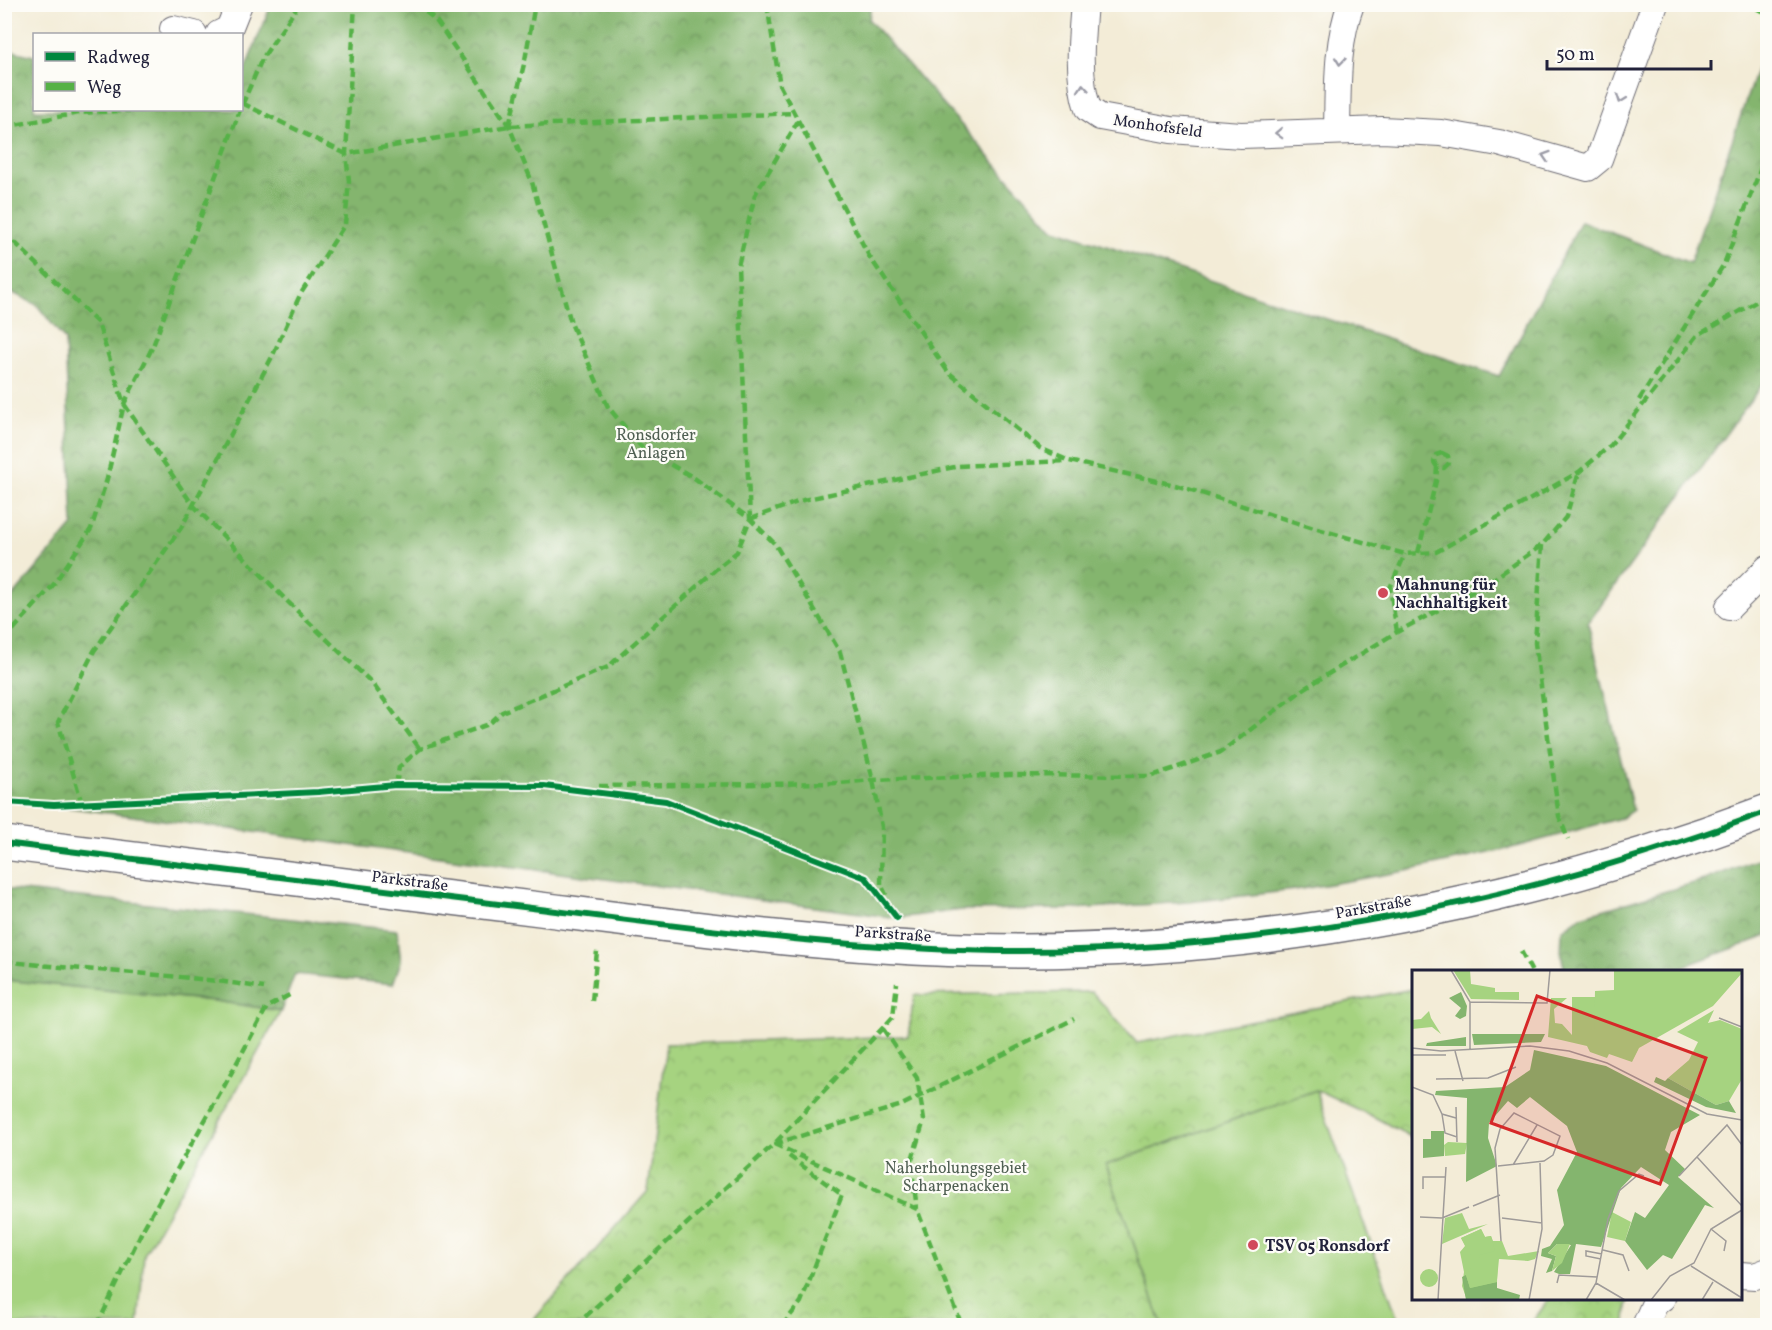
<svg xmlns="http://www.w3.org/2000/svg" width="1772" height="1330" font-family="Vollkorn,serif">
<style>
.grass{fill:#a6d380;stroke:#647a5e;stroke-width:1.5}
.forest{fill:url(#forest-crowns);stroke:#536c54;stroke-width:1.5}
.park{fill:url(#park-crowns);stroke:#647a5e;stroke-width:1.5}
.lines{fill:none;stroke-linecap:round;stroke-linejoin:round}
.minor-casing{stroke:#6b6972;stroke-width:28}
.primary-casing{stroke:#6b6972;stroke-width:36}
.minor{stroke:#fff;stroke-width:26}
.primary{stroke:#fff;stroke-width:33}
.quiet{stroke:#55b146;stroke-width:4.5;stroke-dasharray:9 4.5;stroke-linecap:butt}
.cycleway-casing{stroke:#fdfcf7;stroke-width:10}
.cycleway{stroke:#00873e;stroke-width:6}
.oneway{stroke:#9c9ca7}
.poi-dot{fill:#d1495b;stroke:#fdfcf7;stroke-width:2}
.labels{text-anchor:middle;stroke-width:4.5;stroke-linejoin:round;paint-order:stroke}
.street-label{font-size:16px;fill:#22223b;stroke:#fdfcf7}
.park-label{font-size:16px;fill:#506053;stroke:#fdfcf7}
.poi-label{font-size:16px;font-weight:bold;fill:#22223b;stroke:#fdfcf7;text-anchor:start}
.inset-road{fill:none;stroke:#9f9b99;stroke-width:1.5}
.view{fill:#d62828;fill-opacity:0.15;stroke:#d62828;stroke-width:3}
.inset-edge{fill:none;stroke:#22223b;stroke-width:3}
</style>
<defs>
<pattern id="forest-crowns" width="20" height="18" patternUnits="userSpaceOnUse" patternTransform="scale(1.5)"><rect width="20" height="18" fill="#84b56e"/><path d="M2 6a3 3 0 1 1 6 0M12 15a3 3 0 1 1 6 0" fill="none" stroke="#6c935c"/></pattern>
<pattern id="park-crowns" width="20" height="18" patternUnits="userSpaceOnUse" patternTransform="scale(1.5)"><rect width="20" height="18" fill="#a6d380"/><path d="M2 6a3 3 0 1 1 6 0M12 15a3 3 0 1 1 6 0" fill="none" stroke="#8fb570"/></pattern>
</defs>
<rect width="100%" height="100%" fill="#fdfcf7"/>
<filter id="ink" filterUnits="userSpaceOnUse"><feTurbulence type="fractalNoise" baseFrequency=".0167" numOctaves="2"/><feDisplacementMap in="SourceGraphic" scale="12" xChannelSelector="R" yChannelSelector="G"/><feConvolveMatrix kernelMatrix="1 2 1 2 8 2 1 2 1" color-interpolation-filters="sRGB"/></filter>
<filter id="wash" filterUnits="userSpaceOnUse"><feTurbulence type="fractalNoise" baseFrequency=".008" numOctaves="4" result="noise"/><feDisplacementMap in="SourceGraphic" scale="24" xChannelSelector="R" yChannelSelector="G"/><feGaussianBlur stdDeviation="1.35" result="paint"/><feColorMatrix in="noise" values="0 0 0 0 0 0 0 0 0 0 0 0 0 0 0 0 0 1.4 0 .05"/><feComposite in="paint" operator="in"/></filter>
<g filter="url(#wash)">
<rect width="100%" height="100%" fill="#f3ecd7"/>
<path class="grass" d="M 4,980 L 215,1001 L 281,1011 L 144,1255 L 138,1325 L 5,1325 Z
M 1316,1090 L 1400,1325 L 1162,1325 L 1106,1165 Z"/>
<path class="forest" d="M 271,5 L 871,5 L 869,20 L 1052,228 L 1499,376 L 1581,221 L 1690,263 L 1767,39 L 1767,381 L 1763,383 L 1588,623 L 1633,810 L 1621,818 L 1508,849 L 1406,871 L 1295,890 L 1189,902 L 1073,909 L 962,910 L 897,918 L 5,799 L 5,606 L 73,525 L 65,340 L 37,305 L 5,289 L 5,49 L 34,56 L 34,110 L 242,110 L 242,77 Z
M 1767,856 L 1767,936 L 1671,971 L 1565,971 L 1561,955 L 1562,930 L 1582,916 L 1704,880 Z
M 4,889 L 397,930 L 401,961 L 393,984 L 295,974 L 281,1011 L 215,1001 L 5,980 Z"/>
<path class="park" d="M 1413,989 L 1413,1138 L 1376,1118 L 1316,1090 L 1106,1165 L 1162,1325 L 529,1325 L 648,1191 L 666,1044 L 908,1036 L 914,995 L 1092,992 L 1137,1043 Z
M 1550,1298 L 1630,1299 L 1627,1305 L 1626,1325 L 1530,1325 Z"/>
</g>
<g filter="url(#ink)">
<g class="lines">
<defs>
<path id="minor" d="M 1084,4 C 1081,38 1077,77 1088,109 L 1100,117 L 1171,130 L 1241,135 L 1382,130 L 1441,133 L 1499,143 L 1588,168 L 1599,159 L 1655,4
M 173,29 L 194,34
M 219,34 L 229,29 L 239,4
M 1337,131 C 1338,89 1336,44 1351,4
M 1729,607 L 1768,568
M 1740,1275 L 1755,1276 L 1768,1271
M 1645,1326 L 1655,1303 L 1662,1298"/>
<path id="primary" d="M 4,843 C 186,865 367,888 548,910 C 705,930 863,951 1022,951 C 1277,950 1529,901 1768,811"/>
</defs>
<use href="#minor" class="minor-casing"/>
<use href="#primary" class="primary-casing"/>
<use href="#minor" class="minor"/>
<use href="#primary" class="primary"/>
<path class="quiet" d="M 415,4 L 435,19 L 509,126 L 532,182 L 571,323 L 608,407 L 644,450 L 693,477 L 750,519 L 775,544 L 840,652 L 873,780 L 882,827 L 881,884 L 886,895
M 767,4 L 780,86 L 869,256 L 948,372 L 1040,448 L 1069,461 L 1175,485 L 1314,528 L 1405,554 L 1436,552 L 1579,472 L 1611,445 L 1698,335 L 1768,295
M 1744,4 L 1768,13
M 242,103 L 346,154 L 509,126 L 794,113
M 242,105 L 262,59 L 299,4
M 509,126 L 525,60 L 535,4
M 4,127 L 79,113 L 140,110
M 4,232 L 98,323 L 124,404 L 192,504 L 288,602 L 372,683 L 420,749
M 1639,400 L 1724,264 L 1768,150
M 1442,453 L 1448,456 L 1449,463 L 1444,468 L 1437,467 L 1434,462 L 1436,455 Z
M 750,519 L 803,500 L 959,466 L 1066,461
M 1542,545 L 1535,643 L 1559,816 L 1568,839
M 1418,553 L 1436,481 L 1437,467
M 1397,632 L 1390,588 L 1405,554
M 4,640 L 54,584 L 91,529 L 107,479 L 124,404 L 153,346 L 240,110
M 396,785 L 399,767 L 420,749 L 489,724 L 502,712 L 608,667 L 717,568 L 737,552 L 750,519 L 738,266 L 755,195 L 798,121
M 599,786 L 840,783 L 873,780 L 1009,775 L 1152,776 L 1221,752 L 1305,688 L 1397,632 L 1485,585 L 1542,545 L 1566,517 L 1579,472
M 82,804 L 58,722 L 94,651 L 181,528 L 272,357 L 300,295 L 345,224 L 349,181 L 346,154 L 355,4
M 1521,951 L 1532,972
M 4,961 C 91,972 178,973 264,988
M 592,1001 L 597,951
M 883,1029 L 917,1078 L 924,1120 L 911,1163 L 917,1209
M 776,1142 L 893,1017 L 897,983
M 774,1144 L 917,1209 L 962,1326
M 97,1326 L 142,1231 L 221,1092 L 267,1007 L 293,993
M 575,1326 L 774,1144 L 902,1105 L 1074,1019
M 782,1326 L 801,1302 L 842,1195 L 789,1156"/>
<defs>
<path id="cycleway" d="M 4,802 L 54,805 L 318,792 L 396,785 L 544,786 L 666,801 L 866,878 L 897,918
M 4,843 C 186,865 367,888 548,910 C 705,930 863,951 1022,951 C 1277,950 1529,901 1768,811"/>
</defs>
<use href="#cycleway" class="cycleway-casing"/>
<use href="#cycleway" class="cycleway"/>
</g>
<defs><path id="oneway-chevron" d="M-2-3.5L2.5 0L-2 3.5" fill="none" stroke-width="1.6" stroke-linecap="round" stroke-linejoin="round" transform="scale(1.5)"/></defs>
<g class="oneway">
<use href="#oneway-chevron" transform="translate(1340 61) rotate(96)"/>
<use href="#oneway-chevron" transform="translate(1083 88) rotate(-95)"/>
<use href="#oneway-chevron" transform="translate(1621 99) rotate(110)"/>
<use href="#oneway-chevron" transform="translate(1279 133) rotate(178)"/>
<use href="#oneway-chevron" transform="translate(1546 156) rotate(-162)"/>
</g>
</g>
<g class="poi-dot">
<circle cx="1383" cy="593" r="6"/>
<circle cx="1253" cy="1245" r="6"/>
</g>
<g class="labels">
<g class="street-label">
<text transform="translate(1158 125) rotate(8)" y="6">Monhofsfeld</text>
<text transform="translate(410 880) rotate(7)" y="6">Parkstraße</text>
<text transform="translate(1373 906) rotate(-10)" y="6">Parkstraße</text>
<text transform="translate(893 933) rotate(4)" y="6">Parkstraße</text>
</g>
<g class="park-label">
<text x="656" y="440">Ronsdorfer<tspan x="656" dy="18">Anlagen</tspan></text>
<text x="956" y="1173">Naherholungsgebiet<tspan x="956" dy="18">Scharpenacken</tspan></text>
</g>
<g class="poi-label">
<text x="1395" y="590">Mahnung für<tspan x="1395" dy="18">Nachhaltigkeit</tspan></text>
<text x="1265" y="1251">TSV 05 Ronsdorf</text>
</g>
</g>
<g transform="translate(1412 970)">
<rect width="330" height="330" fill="#f3ecd7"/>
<path d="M 41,0 L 58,0 L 59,14 L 83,18 L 83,22 L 107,22 L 107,30 L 59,29 ZM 160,27 L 183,27 L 183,65 L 160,65 ZM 302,40 L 296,53 L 308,50 L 330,59 L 330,109 L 317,131 L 304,135 L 256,108 L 277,90 L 286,72 L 265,62 ZM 17,41 L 19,48 L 29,64 L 20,57 L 0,59 L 0,50 L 9,49 ZM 36,172 L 55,173 L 53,184 L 33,186 L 32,175 ZM 200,242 L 219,252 L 213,271 L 195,267 ZM 50,243 L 57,259 L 76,254 L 30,274 L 33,248 ZM 69,259 L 73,267 L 79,266 L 81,271 L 90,271 L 96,286 L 127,281 L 123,289 L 116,291 L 87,289 L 84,320 L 76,330 L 55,330 L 50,316 L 52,302 L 48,282 L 53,276 L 49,268 ZM8 308a9 9 0 1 1 18 0a9 9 0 1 1-18 0Z" fill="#a6d380"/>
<path d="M 49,22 L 55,36 L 54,46 L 48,49 L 43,46 L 49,38 L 37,28 ZM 60,64 L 133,64 L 129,72 L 62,75 ZM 54,67 L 54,76 L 14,76 L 15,73 ZM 122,80 L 194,96 L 288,145 L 259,162 L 253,180 L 273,199 L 266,207 L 302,238 L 293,235 L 260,289 L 251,285 L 235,300 L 213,271 L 223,242 L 233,248 L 257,215 L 229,197 L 209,218 L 189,277 L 164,274 L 158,304 L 147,304 L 142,302 L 159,275 L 145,274 L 136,283 L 144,286 L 140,301 L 134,303 L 140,289 L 129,286 L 130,279 L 138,276 L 152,255 L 145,220 L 165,182 L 155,156 L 118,127 L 105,138 L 96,131 L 77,153 L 76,168 L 85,196 L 54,212 L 55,128 L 23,125 L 24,121 L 93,117 L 118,100 ZM 244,107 L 253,111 L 256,108 L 304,135 L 317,131 L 324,143 L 294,137 L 242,112 ZM 19,161 L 32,161 L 32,186 L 11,188 L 11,169 L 19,169 ZM 54,305 L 58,318 L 85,312 L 85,318 L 108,325 L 107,330 L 54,330 L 50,307 Z" fill="#84b56e"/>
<path d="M 202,0 L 330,0 L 330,3 L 301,36 L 227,78 L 220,92 L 197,84 L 195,88 L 178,82 L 175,76 L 136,67 L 139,28 L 155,28 L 142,39 L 143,53 L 150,54 L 160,65 L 182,65 L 183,21 L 202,20 ZM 145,274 L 158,274 L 150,293 L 140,301 L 144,286 L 136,283 Z" fill="#a6d380"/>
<path d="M 69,259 L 73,267 L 79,266 L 83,281 L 68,285 L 67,289 L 86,289 L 85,312 L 58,318 L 54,305 L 63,292 L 49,268 Z" fill="#a6d380"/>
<path class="inset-road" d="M 39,0 L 58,32 L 58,79M 58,32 L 135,33 L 138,0M 307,48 L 330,57M 0,78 L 29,81 L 118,76 L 157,81 L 195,93 L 295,144 L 330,150M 43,81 L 51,111M 0,85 L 34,85M 24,109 L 76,108 L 104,97M 0,117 L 21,125 L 30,144 L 44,148M 44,137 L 45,172M 30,144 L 33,163 L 45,167M 285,187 L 330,236M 101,195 L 125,155M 86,196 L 132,191 L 141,185 L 148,166 L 102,143 L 88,159 L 83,178 L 89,271M 267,206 L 315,155 L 330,175M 11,219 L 11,207 L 34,207M 61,236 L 88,225M 8,247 L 30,248M 30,248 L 57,237M 90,248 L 130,253M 299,259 L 314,271 L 312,281M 191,280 L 211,285 L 217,301M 189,289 L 174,286 L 174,281 L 190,284M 279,296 L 330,328M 145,313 L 147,305 L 185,307M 184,313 L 213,330M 26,330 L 34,197M 117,330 L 130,259 L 128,193M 174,330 L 184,313 L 196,249 L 207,221 L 227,204 L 232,206M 239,330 L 258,306 L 282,293 L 299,259 L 330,240M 290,330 L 301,312"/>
<path class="view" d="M 125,26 L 294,88 L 248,214 L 79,153 Z"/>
<rect width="330" height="330" class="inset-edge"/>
</g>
<rect width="1772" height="1330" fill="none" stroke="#fdfcf7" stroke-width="24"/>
<rect x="33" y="33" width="210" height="78" fill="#fdfcf7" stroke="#a5a5ac" stroke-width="1.5"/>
<rect x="45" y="52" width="30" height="9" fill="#00873e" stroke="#a5a5ac" stroke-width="1.5"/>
<text x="87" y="63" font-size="18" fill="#22223b">Radweg</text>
<rect x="45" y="82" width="30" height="9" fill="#55b146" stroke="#a5a5ac" stroke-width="1.5"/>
<text x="87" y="93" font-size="18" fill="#22223b">Weg</text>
<path d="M1547 60v9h164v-9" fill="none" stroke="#22223b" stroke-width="3"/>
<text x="1556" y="60" font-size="18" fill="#22223b" stroke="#fdfcf7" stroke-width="4.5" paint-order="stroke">50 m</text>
</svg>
